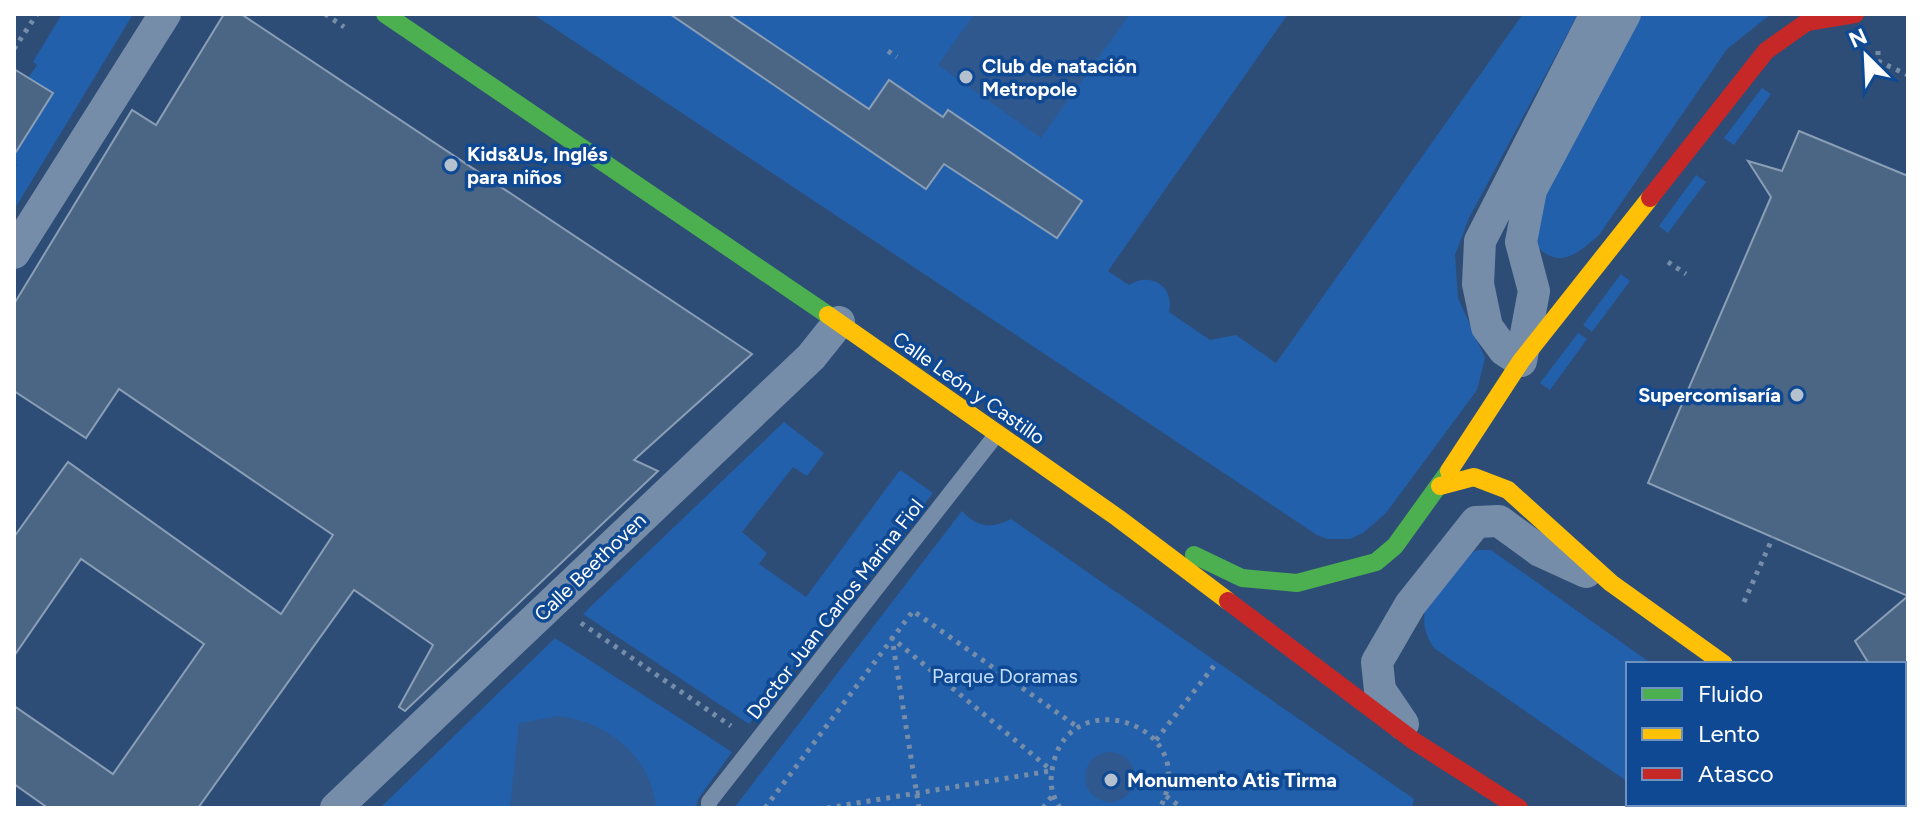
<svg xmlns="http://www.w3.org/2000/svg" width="1922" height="822" font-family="Figtree,sans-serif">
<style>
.green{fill:#2360ac}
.water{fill:#2f588f}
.building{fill:#4b6585;stroke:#8a9eb6;stroke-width:2}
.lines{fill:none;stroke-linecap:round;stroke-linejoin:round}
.path{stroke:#768da9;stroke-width:5;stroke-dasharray:4 6;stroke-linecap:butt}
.lane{stroke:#768da9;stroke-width:16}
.street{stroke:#768da9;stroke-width:32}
.fast{stroke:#4caf50;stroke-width:18}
.slow{stroke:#ffc107;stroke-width:18}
.jam{stroke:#c62828;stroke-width:18}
.poi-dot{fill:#b6c1cf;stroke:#0f4994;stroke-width:3}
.labels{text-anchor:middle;stroke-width:7;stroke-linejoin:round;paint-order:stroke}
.poi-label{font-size:20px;font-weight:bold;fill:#fff;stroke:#0f4994;text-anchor:start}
.street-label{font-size:20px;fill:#fff;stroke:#0f4994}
.park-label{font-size:20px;fill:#c4defe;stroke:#0f4994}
</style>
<rect width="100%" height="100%" fill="#2d4d76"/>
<path class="green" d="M 62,14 L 133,14 L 14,210 L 14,170 L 17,165 L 14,162 L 14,144 L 19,147 L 52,94 L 28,78 L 37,65 L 33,62 Z
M 533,14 L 1288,14 L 1108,271 L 1129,285 C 1150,271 1175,286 1169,312 L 1210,340 L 1236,335 L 1276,363 L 1523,14 L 1578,14 L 1469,218 L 1455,255 L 1458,298 L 1485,358 L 1477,390 L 1386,513 L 1363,533 L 1350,539 L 1328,539 L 1317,535 Z
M 1637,14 L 1771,14 L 1727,49 L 1599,235 C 1577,254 1558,271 1535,244 L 1533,219 Z
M 1762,88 L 1771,94 L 1734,145 L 1724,138 Z
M 1696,175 L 1706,182 L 1668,233 L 1659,226 Z
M 1621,274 L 1630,281 L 1592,332 L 1583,325 Z
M 1578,333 L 1587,339 L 1550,390 L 1540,383 Z
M 784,422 L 824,453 L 807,476 L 793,467 L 742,532 L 767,553 L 759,564 L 806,597 L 900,470 L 933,493 L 749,724 L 583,614 Z
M 962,511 C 978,528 992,529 1011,519 L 1414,799 L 1412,808 L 734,808 Z
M 1478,550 L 1491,550 L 1652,664 L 1628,664 L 1628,782 L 1434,648 C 1406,606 1444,584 1471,553 Z
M 555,638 L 732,752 L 698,799 L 696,808 L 380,808 Z"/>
<path class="water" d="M 974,14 L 1130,14 L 1041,138 L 938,65 Z
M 559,716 C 607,722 652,756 656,808 L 510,807 L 519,723 Z
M1085 777a25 25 0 1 1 50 0a25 25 0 1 1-50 0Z"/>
<path class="building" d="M 224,14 L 241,14 L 752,354 L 634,460 L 658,471 L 405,711 L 399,707 L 433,645 L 354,590 L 198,808 L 48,808 L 14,784 L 14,706 L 113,774 L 204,644 L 81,559 L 14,656 L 14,537 L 68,462 L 281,614 L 333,535 L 119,389 L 86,438 L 14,391 L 14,304 L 132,110 L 156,125 Z
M 670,14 L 728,14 L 869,109 L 889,80 L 943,117 L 948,110 L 1082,201 L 1057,238 L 944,164 L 926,189 Z
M 14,69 L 53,93 L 14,155 Z
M 1799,131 L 1908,176 L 1908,664 L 1869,664 L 1855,641 L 1908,596 L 1648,483 L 1771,197 L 1748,161 L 1782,171 Z"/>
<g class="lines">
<path class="path" d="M 325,14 L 344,27
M 14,49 L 37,14
M 888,51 L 897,57
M 1878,51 L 1878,61 L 1908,75
M 1668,262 L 1686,274
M 1744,602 L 1773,537
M 581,623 L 731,726
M 1156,740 L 1217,662
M 1166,796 L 1182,808
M 765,808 L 913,611 L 1079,728
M 827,808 L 1050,771
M 919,808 L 892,638 L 1051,770
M 1043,808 L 1052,796
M 1060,808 C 1050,792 1049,780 1054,761 C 1074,683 1203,725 1160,808"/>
<path class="lane" d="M 709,808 L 709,802 L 996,435"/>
<path class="street" d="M 1596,14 L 1480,241 L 1478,284 L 1487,327 L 1504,350 L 1521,361 L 1534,291 L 1521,242 L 1531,190 L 1625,14
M 14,253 L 165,14
M 1403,724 L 1380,690 L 1377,662 L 1410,605 L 1476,522 L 1499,521 L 1540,551 L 1586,572
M 336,808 L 811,357 L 839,322"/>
<path class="fast" d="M 385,14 L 828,315
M 1194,555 L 1242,578 L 1297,583 L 1376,562 L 1395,546 L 1449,471"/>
<path class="slow" d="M 828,315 L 1118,518 L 1228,601
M 1449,471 L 1521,361 L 1650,198
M 1440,486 L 1474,477 L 1508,490 L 1611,583 L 1724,664
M 1904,793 L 1908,796"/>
<path class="jam" d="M 1650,198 L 1766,51 L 1807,22 L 1855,14
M 1228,601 L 1414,741 L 1519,808"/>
</g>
<g class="poi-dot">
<circle cx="966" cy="77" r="8"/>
<circle cx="451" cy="165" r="8"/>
<circle cx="1797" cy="395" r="8"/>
<circle cx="1111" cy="780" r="8"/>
</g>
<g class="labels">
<g class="poi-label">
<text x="982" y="73">Club de natación<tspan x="982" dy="23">Metropole</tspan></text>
<text x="467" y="161">Kids&amp;Us, Inglés<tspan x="467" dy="23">para niños</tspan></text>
<text x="1781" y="402" text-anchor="end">Supercomisaría</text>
<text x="1127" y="787">Monumento Atis Tirma</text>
</g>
<g class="street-label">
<text transform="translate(969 388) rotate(35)" y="7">Calle León y Castillo</text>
<text transform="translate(590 567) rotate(-44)" y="7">Calle Beethoven</text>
<text transform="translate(835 609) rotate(-52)" y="7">Doctor Juan Carlos Marina Fiol</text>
</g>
<g class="park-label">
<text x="1005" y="683">Parque Doramas</text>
</g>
</g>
<rect width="1922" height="822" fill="none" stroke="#ffffff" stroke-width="32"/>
<rect x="1626" y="662" width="280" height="144" fill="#0f4994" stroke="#6f92bf" stroke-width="2"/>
<rect x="1642" y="688" width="40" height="12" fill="#4caf50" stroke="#6f92bf" stroke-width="2"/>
<text x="1698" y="702" font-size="24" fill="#ffffff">Fluido</text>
<rect x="1642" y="728" width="40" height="12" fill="#ffc107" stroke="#6f92bf" stroke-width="2"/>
<text x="1698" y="742" font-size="24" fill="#ffffff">Lento</text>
<rect x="1642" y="768" width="40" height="12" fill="#c62828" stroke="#6f92bf" stroke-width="2"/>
<text x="1698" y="782" font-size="24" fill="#ffffff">Atasco</text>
<g transform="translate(1866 56) rotate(336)" stroke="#0f4994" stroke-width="6" paint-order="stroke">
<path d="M0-6L14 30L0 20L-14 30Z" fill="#ffffff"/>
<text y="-12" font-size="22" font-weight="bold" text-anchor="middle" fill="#ffffff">N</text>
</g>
</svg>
